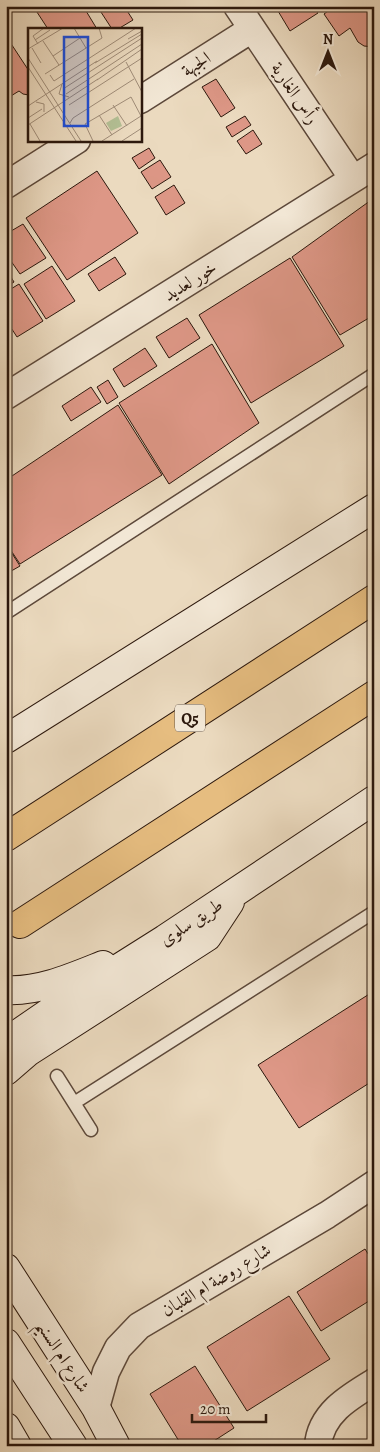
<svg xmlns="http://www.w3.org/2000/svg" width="380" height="1452" font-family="Alegreya,Amiri,serif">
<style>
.building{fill:#dd9786;stroke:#2c180d}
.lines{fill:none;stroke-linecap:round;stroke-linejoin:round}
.lane-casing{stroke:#5c483a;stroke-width:15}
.street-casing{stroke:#5c483a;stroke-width:29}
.secondary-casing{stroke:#2c180d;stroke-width:30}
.highway-casing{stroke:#2c180d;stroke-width:30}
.lane{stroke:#f2e7d5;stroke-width:12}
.street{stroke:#f2e7d5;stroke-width:26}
.secondary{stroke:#f2e7d5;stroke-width:28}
.highway{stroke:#e6bd80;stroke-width:28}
.labels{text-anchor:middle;stroke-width:5;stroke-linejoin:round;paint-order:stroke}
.shield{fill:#f2e7d5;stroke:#675649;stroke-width:1}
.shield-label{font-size:16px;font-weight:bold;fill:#2c180d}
.street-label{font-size:18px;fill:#2c180d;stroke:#f2e7d5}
.inset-road{fill:none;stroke:#9f8c78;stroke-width:1}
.view{fill:#1d4ed8;fill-opacity:0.15;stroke:#1d4ed8;stroke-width:2.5}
.inset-edge{fill:none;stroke:#2c180d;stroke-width:2.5}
</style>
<rect width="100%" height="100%" fill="#ebdabf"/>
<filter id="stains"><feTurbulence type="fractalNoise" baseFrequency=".004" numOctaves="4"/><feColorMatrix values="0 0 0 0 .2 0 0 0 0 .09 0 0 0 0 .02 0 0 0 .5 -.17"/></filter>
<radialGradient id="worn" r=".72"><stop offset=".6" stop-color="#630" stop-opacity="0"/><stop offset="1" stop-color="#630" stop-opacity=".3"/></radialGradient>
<path class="building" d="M 33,6 L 83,6 L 97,29 L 48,29 Z
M 97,6 L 124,6 L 133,20 L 118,29 L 112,29 Z
M 286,6 L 313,6 L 318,13 L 290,31 L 278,11 Z
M 335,6 L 374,6 L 374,47 L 364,46 L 358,42 L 350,28 L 339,36 L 324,14 Z
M 6,36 L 29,71 L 29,95 L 23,94 L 19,91 L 6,99 Z
M 216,79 L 235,108 L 221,117 L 202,87 Z
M 245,116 L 251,125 L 232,137 L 226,127 Z
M 253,130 L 262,144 L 246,154 L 237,141 Z
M 149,148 L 155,158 L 139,169 L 132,158 Z
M 160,160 L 171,177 L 152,189 L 141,172 Z
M 97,171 L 138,233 L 67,280 L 26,218 Z
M 174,185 L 185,203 L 166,215 L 155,197 Z
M 374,198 L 374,315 L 340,335 L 292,257 Z
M 23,224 L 46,258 L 20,274 L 6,254 L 6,234 Z
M 115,257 L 126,274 L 99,291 L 88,274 Z
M 290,258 L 344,346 L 251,403 L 199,315 Z
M 52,266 L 75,301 L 46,319 L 24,284 Z
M 6,269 L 14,282 L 6,287 Z
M 19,284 L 43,321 L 17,337 L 6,320 L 6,292 Z
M 187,318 L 200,338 L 169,358 L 156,337 Z
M 212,344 L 259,423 L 169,484 L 119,403 Z
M 145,348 L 157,366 L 124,387 L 113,369 Z
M 108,380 L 118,397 L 107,404 L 97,387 Z
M 91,387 L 101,402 L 71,421 L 62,406 Z
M 118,405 L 162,475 L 20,564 L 6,543 L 6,480 Z
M 6,544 L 20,566 L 6,574 Z
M 374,991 L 374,1080 L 299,1128 L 258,1065 Z
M 365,1249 L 374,1263 L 374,1308 L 369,1301 L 321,1331 L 297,1292 Z
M 289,1296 L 330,1359 L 247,1411 L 207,1347 Z
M 195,1366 L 234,1428 L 206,1446 L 182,1446 L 150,1394 Z"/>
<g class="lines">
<defs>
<path id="lane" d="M 6,613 L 374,374
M 57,1076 L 91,1130
M 74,1103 L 374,912"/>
<path id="street" d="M 237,6 L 353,179
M 140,100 L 252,29
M 6,185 L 77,140
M 6,396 L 374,166
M 96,1408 L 106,1372 L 118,1348 L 139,1326 L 327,1215 L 374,1184
M 318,1446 C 320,1414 349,1397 374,1382"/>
<path id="secondary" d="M 6,739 L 374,508
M 6,990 C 39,992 73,977 103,965
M 6,1042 L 54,1009 L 165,939 L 374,800
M 6,1071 L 28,1052 L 207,937 L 230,902
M 6,1268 L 96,1408 L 116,1446
M 6,1343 L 73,1446
M 6,1427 L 17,1446"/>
<path id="highway" d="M 6,837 L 374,599
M 20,924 L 374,695"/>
</defs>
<use href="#lane" class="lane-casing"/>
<use href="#street" class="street-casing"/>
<use href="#secondary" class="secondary-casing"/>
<use href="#highway" class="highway-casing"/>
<use href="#lane" class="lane"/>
<use href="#street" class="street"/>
<use href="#secondary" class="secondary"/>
<use href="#highway" class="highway"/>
</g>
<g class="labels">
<rect class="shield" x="175" y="704.5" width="30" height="27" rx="4"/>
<g class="shield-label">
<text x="190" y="724">Q5</text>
</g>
<g class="street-label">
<text transform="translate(196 64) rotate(-33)" y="6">الجبهة</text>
<text transform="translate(295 93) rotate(56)" y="6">رأس الغارية</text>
<text transform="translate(190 281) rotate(-32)" y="6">خور لعديد</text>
<text transform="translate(191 922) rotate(-33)" y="6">طريق سلوى</text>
<text transform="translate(216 1280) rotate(-31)" y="6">شارع روضة ام القلبان</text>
<text transform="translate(63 1356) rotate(57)" y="6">شارع ام السنيم</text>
</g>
</g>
<g transform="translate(28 28)">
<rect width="114" height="114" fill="#ebdabf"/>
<path d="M 90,88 L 94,98 L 83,103 L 78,95 Z" fill="#b3c095"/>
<path class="inset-road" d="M 46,0 L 58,20M 100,11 L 114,3M 7,12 L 22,2M 15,13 L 31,37M 10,16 L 5,8 L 16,0M 4,20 L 13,35M 0,21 L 35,0M 25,28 L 52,10M 0,30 L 53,113M 98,34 L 114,64M 67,35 L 114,6M 0,39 L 48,113M 17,46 L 74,10 L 71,0M 22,47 L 26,53 L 108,0M 69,52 L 114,21M 34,56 L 31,66 L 41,69M 35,61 L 114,10M 38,66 L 114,16M 8,74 L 16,76 L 16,84M 41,77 L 114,30M 85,77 L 99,98M 0,78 L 69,33M 71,87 L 84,107M 0,90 L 14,81M 42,95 L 45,90 L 106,51M 2,96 L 12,113M 0,97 L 70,51M 65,113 L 57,96 L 103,69 L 113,88 L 74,113M 94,113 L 114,100"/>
<path class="view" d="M 36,9 L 60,9 L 60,98 L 36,98 Z"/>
<rect width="114" height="114" class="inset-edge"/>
</g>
<rect width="380" height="1452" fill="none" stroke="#ebdabf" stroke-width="25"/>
<rect x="8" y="8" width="365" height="1437" fill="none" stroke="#2c180d" stroke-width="2.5"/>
<rect x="12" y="12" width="355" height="1427" fill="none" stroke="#2c180d"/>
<g transform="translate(328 52)" stroke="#f2e7d5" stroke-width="4" paint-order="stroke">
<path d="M0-4L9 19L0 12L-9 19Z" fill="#2c180d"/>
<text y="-8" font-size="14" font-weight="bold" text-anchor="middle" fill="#2c180d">N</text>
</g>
<path d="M192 1414v8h74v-8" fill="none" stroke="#2c180d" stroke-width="2.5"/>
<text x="200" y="1414" font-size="15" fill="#2c180d" stroke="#f2e7d5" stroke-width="4" paint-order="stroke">20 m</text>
<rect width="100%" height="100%" filter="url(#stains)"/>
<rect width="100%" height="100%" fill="url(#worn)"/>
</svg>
